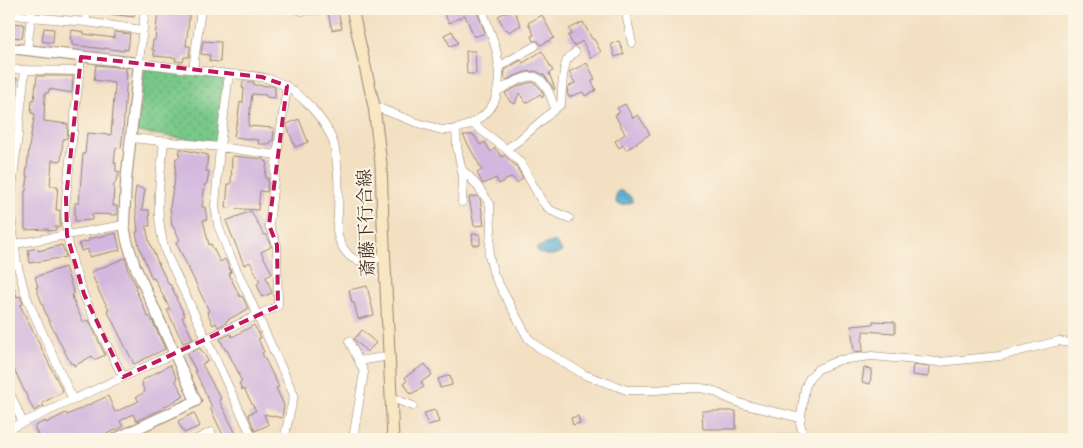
<svg xmlns="http://www.w3.org/2000/svg" width="1083" height="448" font-family="Vollkorn,'Noto Serif JP',serif">
<style>
.park{fill:url(#park-dots);stroke:#5a7954}
.water{fill:url(#water-ripples);stroke:#486a78}
.building{fill:#d2b7de}
.lines{fill:none;stroke-linecap:round;stroke-linejoin:round}
.minor-casing{stroke:#978570;stroke-width:9}
.tertiary-casing{stroke:#978570;stroke-width:12}
.secondary-casing{stroke:#978570;stroke-width:13}
.minor{stroke:#fff;stroke-width:8}
.tertiary{stroke:#fff;stroke-width:10}
.secondary{stroke:#f9e7c3;stroke-width:11}
.marked{fill:none;stroke:#c2185b;stroke-width:4;stroke-dasharray:10 6;stroke-linejoin:round}
.labels{text-anchor:middle;stroke-width:4;stroke-linejoin:round;paint-order:stroke}
.street-label{font-size:18px;fill:#3b2a1e;stroke:#fcf5e5}
</style>
<defs>
<pattern id="park-dots" width="8" height="8" patternUnits="userSpaceOnUse" patternTransform="scale(1.25)"><rect width="8" height="8" fill="#78c889"/><path d="M2 2h.1M6 6h.1" fill="none" stroke="#64a36f" stroke-width="1.8" stroke-linecap="round"/></pattern>
<pattern id="water-ripples" width="26" height="14" patternUnits="userSpaceOnUse" patternTransform="scale(1.25)"><rect width="26" height="14" fill="#54abd1"/><path d="M2 4q2-2 4 0t4 0M15 11q2-2 4 0t4 0" fill="none" stroke="#478ba9"/></pattern>
</defs>
<rect width="100%" height="100%" fill="#fcf5e5"/>
<filter id="ink" filterUnits="userSpaceOnUse"><feTurbulence type="fractalNoise" baseFrequency=".02" numOctaves="2"/><feDisplacementMap in="SourceGraphic" scale="10" xChannelSelector="R" yChannelSelector="G"/><feConvolveMatrix kernelMatrix="1 2 1 2 8 2 1 2 1" color-interpolation-filters="sRGB"/></filter>
<filter id="wash" filterUnits="userSpaceOnUse"><feTurbulence type="fractalNoise" baseFrequency=".0096" numOctaves="4" result="noise"/><feDisplacementMap in="SourceGraphic" scale="20" xChannelSelector="R" yChannelSelector="G"/><feGaussianBlur stdDeviation="1.12" result="paint"/><feColorMatrix in="noise" values="0 0 0 0 0 0 0 0 0 0 0 0 0 0 0 0 0 1.4 0 .05"/><feComposite in="paint" operator="in"/></filter>
<g filter="url(#wash)">
<rect width="100%" height="100%" fill="#f3e0c2"/>
<path class="park" d="M 145,69 L 224,78 L 217,143 L 137,132 Z"/>
<path class="water" d="M 618,191 C 623,190 630,195 632,199 L 632,202 C 620,207 611,206 618,191 Z
M 555,241 L 562,250 L 561,253 C 552,256 541,257 536,249 L 537,247 Z"/>
<g id="blocks">
<path class="building" d="M 109,9 L 135,9 L 134,17 L 109,14 Z
M 158,9 L 190,9 L 186,46 L 190,46 L 189,57 L 184,57 L 183,62 L 175,61 L 176,58 L 154,56 L 154,50 L 152,50 L 153,40 L 155,40 Z
M 327,9 L 337,9 L 342,28 L 332,30 Z
M 441,9 L 476,9 L 485,33 L 474,37 L 465,15 L 449,23 Z
M 513,9 L 521,25 L 509,32 L 507,29 L 505,30 L 498,16 Z
M 542,15 L 554,38 L 541,45 L 538,41 L 533,41 L 531,36 L 534,35 L 528,23 Z
M 583,22 L 592,39 L 594,39 L 601,52 L 591,58 L 582,41 L 574,46 L 568,36 L 572,34 L 569,29 Z
M 12,23 L 24,24 L 22,38 L 10,37 L 11,32 L 9,31 L 10,24 L 12,25 Z
M 44,28 L 54,29 L 53,43 L 42,41 Z
M 72,30 L 84,32 L 84,34 L 114,38 L 114,32 L 130,34 L 128,50 L 124,49 L 124,51 L 105,48 L 105,49 L 72,45 L 72,40 L 70,39 Z
M 452,31 L 458,43 L 450,46 L 444,35 Z
M 203,41 L 221,42 L 220,62 L 209,61 L 210,55 L 201,54 Z
M 619,41 L 624,54 L 615,57 L 611,44 Z
M 466,51 L 475,51 L 476,74 L 467,74 Z
M 542,51 L 553,71 L 549,73 L 555,89 L 554,90 L 549,82 L 544,75 L 536,71 L 525,72 L 506,80 L 504,77 L 505,70 L 521,60 L 523,63 Z
M 587,63 L 595,79 L 592,81 L 596,90 L 585,96 L 583,92 L 569,97 L 567,93 L 568,87 L 575,83 L 569,72 Z
M 96,65 L 126,68 L 126,73 L 127,73 L 123,133 L 121,148 L 116,147 L 114,163 L 116,163 L 116,171 L 120,172 L 114,185 L 113,206 L 117,206 L 117,215 L 92,214 L 92,220 L 75,221 L 75,203 L 79,203 L 83,154 L 85,154 L 87,133 L 111,135 L 115,86 L 114,86 L 114,83 L 94,80 Z
M 37,76 L 73,76 L 72,93 L 49,89 L 48,93 L 45,93 L 44,121 L 68,124 L 67,138 L 63,139 L 61,161 L 52,160 L 50,186 L 58,186 L 56,210 L 60,210 L 60,227 L 55,227 L 56,230 L 48,231 L 48,229 L 25,230 L 25,191 L 26,191 L 28,176 L 26,176 L 30,140 L 35,114 L 31,113 L 32,100 L 34,100 Z
M 9,78 L 17,78 L 14,108 L 9,108 Z
M 243,81 L 254,82 L 254,85 L 272,86 L 275,87 L 275,98 L 266,97 L 266,95 L 252,94 L 248,126 L 274,128 L 273,141 L 270,141 L 270,144 L 258,144 L 259,140 L 234,137 L 236,124 L 237,124 L 240,102 L 243,103 L 244,88 L 242,88 Z
M 533,82 L 536,84 L 540,88 L 544,96 L 542,98 L 540,94 L 526,103 L 519,93 L 515,104 L 510,102 L 505,93 L 521,85 Z
M 625,104 L 633,118 L 638,115 L 650,134 L 626,150 L 623,145 L 619,148 L 615,141 L 625,134 L 615,115 L 620,112 L 617,108 Z
M 299,119 L 308,142 L 295,147 L 287,126 L 287,124 Z
M 463,135 L 474,135 L 480,145 L 485,142 L 491,152 L 495,148 L 502,157 L 504,155 L 516,166 L 523,178 L 517,183 L 512,177 L 499,184 L 496,178 L 483,184 L 477,173 L 482,170 Z
M 180,149 L 208,155 L 206,171 L 209,171 L 207,184 L 205,184 L 202,207 L 205,207 L 207,220 L 203,220 L 209,245 L 211,244 L 220,262 L 225,259 L 231,272 L 229,274 L 240,297 L 242,296 L 248,309 L 226,321 L 226,323 L 218,327 L 216,323 L 213,325 L 207,312 L 209,311 L 176,242 L 180,240 L 173,226 L 172,226 L 170,207 L 173,187 L 174,187 L 176,158 L 179,158 Z
M 232,156 L 264,159 L 264,161 L 267,161 L 265,178 L 268,178 L 267,192 L 260,191 L 258,210 L 226,208 L 228,184 L 231,184 Z
M 136,187 L 145,189 L 142,210 L 149,210 L 150,226 L 146,226 L 149,241 L 158,263 L 169,285 L 170,284 L 177,298 L 176,298 L 185,316 L 182,317 L 193,339 L 183,343 L 167,310 L 170,309 L 154,278 L 152,279 L 139,246 L 136,232 L 138,232 L 135,201 L 134,201 Z
M 477,196 L 480,199 L 484,225 L 474,226 L 469,197 Z
M 251,211 L 264,235 L 266,234 L 271,246 L 271,247 L 261,252 L 272,273 L 272,274 L 266,277 L 272,293 L 262,297 L 257,284 L 260,282 L 250,262 L 244,265 L 226,221 Z
M 116,233 L 120,250 L 89,257 L 88,249 L 81,251 L 79,243 L 89,241 L 88,239 Z
M 472,234 L 480,234 L 480,245 L 473,245 Z
M 62,245 L 66,257 L 30,263 L 28,250 L 38,248 L 38,251 Z
M 125,258 L 128,268 L 127,268 L 136,286 L 136,287 L 135,288 L 148,317 L 149,316 L 153,322 L 165,349 L 134,364 L 107,310 L 109,309 L 100,294 L 91,272 Z
M 65,267 L 74,294 L 72,295 L 73,298 L 72,298 L 83,322 L 89,320 L 105,355 L 94,360 L 92,356 L 74,366 L 73,363 L 71,364 L 47,317 L 36,287 L 38,287 L 35,277 Z
M 9,276 L 10,276 L 17,297 L 20,296 L 23,304 L 20,305 L 63,392 L 42,403 L 44,406 L 34,411 L 11,363 L 9,364 Z
M 367,286 L 374,315 L 358,319 L 354,303 L 352,303 L 349,290 Z
M 873,321 L 895,322 L 895,333 L 863,331 L 863,337 L 862,337 L 863,351 L 854,352 L 851,326 L 873,324 Z
M 254,325 L 261,338 L 258,339 L 264,352 L 262,353 L 279,387 L 276,388 L 284,405 L 282,418 L 264,414 L 268,425 L 255,431 L 248,414 L 256,411 L 244,389 L 242,390 L 239,383 L 242,382 L 238,374 L 239,374 L 227,350 L 226,351 L 220,339 L 231,334 L 232,337 Z
M 362,330 L 376,343 L 367,352 L 354,339 Z
M 200,348 L 203,353 L 204,353 L 208,361 L 202,364 L 221,399 L 219,400 L 235,432 L 234,433 L 237,439 L 225,439 L 210,408 L 212,407 L 195,371 L 196,371 L 187,354 Z
M 425,364 L 432,375 L 421,382 L 424,387 L 411,394 L 404,383 L 407,381 L 405,377 Z
M 170,365 L 177,379 L 175,380 L 184,396 L 162,408 L 162,409 L 136,421 L 133,414 L 120,421 L 123,427 L 94,439 L 40,439 L 35,429 L 35,426 L 45,421 L 46,423 L 66,413 L 67,415 L 108,396 L 115,412 L 139,401 L 136,397 L 145,392 L 142,385 L 143,384 L 141,381 Z
M 913,365 L 929,367 L 928,377 L 912,375 Z
M 864,368 L 872,369 L 870,384 L 862,382 Z
M 450,375 L 452,385 L 440,388 L 438,379 Z
M 435,410 L 439,422 L 428,425 L 424,413 Z
M 702,411 L 736,411 L 736,429 L 703,429 Z
M 194,413 L 200,426 L 184,433 L 178,421 Z
M 578,416 L 580,423 L 573,425 L 571,418 Z"/>
</g>
</g>
<g filter="url(#ink)">
<use href="#blocks" fill-opacity="0" stroke="#978570" stroke-width="1"/>
<g class="lines">
<defs>
<path id="minor" d="M 145,9 L 139,63 L 229,74 L 220,147 L 215,206 L 218,225 L 227,249 L 294,395 L 284,439
M 296,9 L 302,11 L 318,10 L 319,9
M 625,9 L 632,43
M 9,14 L 31,17 L 86,22 L 143,30
M 86,22 L 87,9
M 27,50 L 32,9
M 81,57 L 66,198 C 65,210 65,221 67,233 C 73,284 101,332 123,377
M 498,67 L 535,46
M 9,69 L 25,70 L 11,198 L 12,223 L 17,263 L 25,293 L 32,310 L 73,400
M 25,70 L 80,71
M 193,70 L 201,9
M 229,74 C 267,76 283,78 311,107 C 321,119 333,134 335,150 C 338,167 339,193 338,211 C 338,217 337,224 337,230 C 338,241 345,254 354,259 C 362,263 376,258 385,257
M 497,91 C 532,73 541,65 555,109
M 374,106 C 392,113 410,121 428,126 C 433,127 438,130 443,130 C 462,131 486,119 494,102 C 499,92 500,71 498,60 C 496,42 487,26 482,9
M 472,123 L 506,149 L 518,141 L 561,104 C 562,93 562,70 567,60 C 569,57 572,55 575,52
M 456,129 L 457,147 L 463,177 L 462,202
M 164,141 C 160,181 153,214 166,253 L 253,439
M 506,149 L 520,162 L 540,198 L 545,205 L 552,211 L 569,218
M 277,155 L 287,86
M 462,170 L 469,176 L 479,188 L 490,204 L 491,229 L 489,256 L 494,275 L 528,338 L 538,347 L 585,375 L 627,390 L 656,390 L 677,388 L 701,388 L 714,391 L 725,397 L 742,404 L 801,418
M 9,245 L 124,225
M 349,341 L 364,372 L 353,439
M 359,361 L 390,356
M 9,391 L 23,423
M 392,398 L 413,406
M 9,429 L 278,306 L 277,245 L 269,225 L 277,155 L 220,147 L 131,138
M 804,437 L 800,423 L 805,388 L 809,379 L 818,369 L 839,360 L 872,356 L 939,362 L 1000,356 L 1059,341 L 1074,344
M 197,439 L 211,432 L 214,439
M 777,439 L 804,437 L 806,439"/>
<path id="tertiary" d="M 9,48 L 139,63 L 126,181 L 124,225 L 127,241 L 135,266 L 196,401 L 115,439"/>
<path id="secondary" d="M 352,9 L 374,106 L 381,164 L 383,223 L 393,439"/>
</defs>
<use href="#minor" class="minor-casing"/>
<use href="#tertiary" class="tertiary-casing"/>
<use href="#secondary" class="secondary-casing"/>
<use href="#minor" class="minor"/>
<use href="#tertiary" class="tertiary"/>
<use href="#secondary" class="secondary"/>
</g>
</g>
<path class="marked" d="M 81,57 L 262,77 L 287,86 L 269,225 L 277,245 L 278,306 L 123,377 L 84,294 L 67,235 L 66,198 Z"/>
<g class="labels">
<g class="street-label">
<text transform="translate(366 223) rotate(-92)" y="6">斎藤下行合線</text>
</g>
</g>
<rect width="1083" height="448" fill="none" stroke="#fcf5e5" stroke-width="30"/>
</svg>
